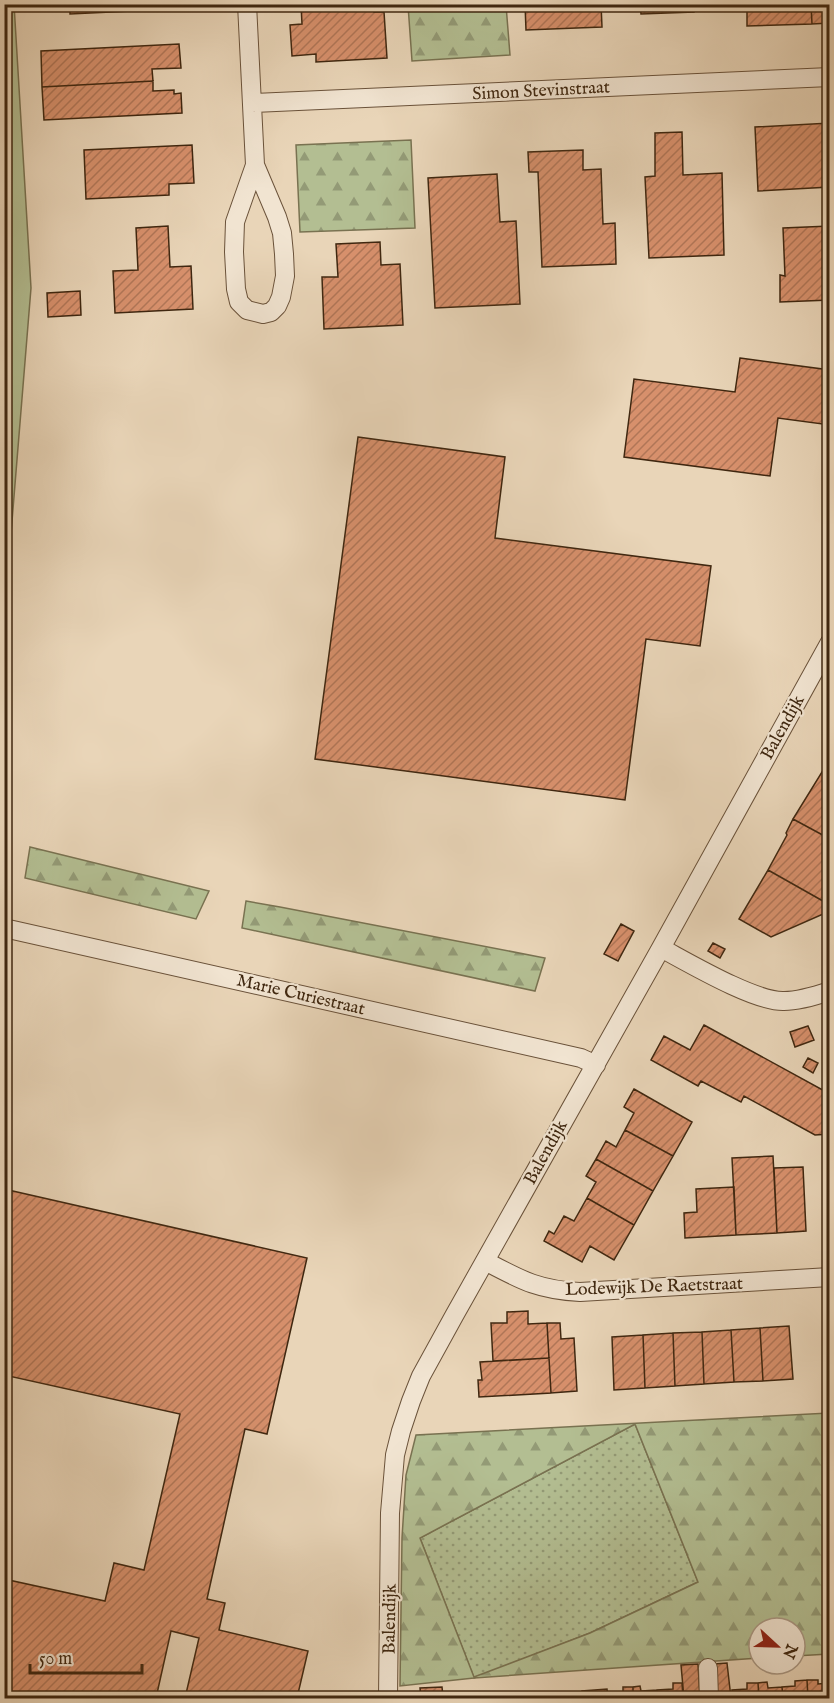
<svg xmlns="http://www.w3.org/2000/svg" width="834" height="1703" font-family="'IM FELL English',serif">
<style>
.grass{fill:url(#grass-dots);stroke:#797251;stroke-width:1.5}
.forest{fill:url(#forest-firs);stroke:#797251;stroke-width:1.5;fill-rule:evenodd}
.pitch{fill:#b3be92;stroke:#797251;stroke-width:1.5}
.building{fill:url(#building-hatch);stroke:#3f2710;stroke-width:1.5}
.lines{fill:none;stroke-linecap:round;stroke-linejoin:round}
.street-casing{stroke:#6a523a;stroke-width:20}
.street{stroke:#f1e4d1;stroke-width:18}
.labels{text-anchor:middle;stroke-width:4.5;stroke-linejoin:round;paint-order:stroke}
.street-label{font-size:18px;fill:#3f2710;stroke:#f1e4d1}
</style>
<defs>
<pattern id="grass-dots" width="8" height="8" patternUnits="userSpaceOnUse" patternTransform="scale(1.5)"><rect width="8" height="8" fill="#b3be92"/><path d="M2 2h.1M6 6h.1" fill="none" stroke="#939a76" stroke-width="1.8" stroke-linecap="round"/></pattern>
<pattern id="forest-firs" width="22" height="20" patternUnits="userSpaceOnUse" patternTransform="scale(1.5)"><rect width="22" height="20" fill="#b3be92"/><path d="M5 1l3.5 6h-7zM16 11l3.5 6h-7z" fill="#939a76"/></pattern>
<pattern id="building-hatch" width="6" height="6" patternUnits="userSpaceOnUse" patternTransform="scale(1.5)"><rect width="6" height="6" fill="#d7906c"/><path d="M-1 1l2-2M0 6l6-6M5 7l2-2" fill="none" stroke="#b07657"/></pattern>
</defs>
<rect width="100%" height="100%" fill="#e9d5b8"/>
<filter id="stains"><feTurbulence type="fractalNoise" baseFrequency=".00333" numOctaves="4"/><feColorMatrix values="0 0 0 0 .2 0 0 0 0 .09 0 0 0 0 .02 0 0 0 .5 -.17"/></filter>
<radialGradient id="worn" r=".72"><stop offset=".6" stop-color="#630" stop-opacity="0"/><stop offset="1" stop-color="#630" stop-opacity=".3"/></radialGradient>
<path class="grass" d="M 635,1424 L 698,1582 L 590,1633 L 474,1678 L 420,1538 Z"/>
<path class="forest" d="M 408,5 L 506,5 L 510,55 L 412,61 Z
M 411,140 L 415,228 L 300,232 L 296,145 Z
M 30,847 L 209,891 L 196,919 L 25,878 Z
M 246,901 L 280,907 L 545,958 L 535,991 L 242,928 Z
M 829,1413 L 829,1654 L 795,1656 L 795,1628 L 759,1628 L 759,1658 L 474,1678 L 400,1686 L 402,1538 L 406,1475 L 416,1435 ZM 635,1424 L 698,1582 L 590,1633 L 474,1677 L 420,1538 Z"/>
<path class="pitch" d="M 14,4 L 31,288 L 5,607 L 4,5 Z"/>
<path class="building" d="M 70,4 L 194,4 L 194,8 L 70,14 Z
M 301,4 L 373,4 L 374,12 L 384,12 L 387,58 L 316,62 L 316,54 L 292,56 L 290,25 L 302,24 Z
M 525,4 L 601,4 L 602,27 L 526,30 Z
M 640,4 L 694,4 L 694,12 L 641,14 Z
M 747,4 L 811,4 L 812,24 L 747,26 Z
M 811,4 L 830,4 L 830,23 L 812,24 Z
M 179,44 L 181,68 L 152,69 L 153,81 L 42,87 L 41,51 Z
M 153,81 L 153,91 L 174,90 L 174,94 L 181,93 L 182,113 L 44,120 L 42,87 Z
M 830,123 L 830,187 L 758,191 L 755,127 Z
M 682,132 L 683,175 L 722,173 L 724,255 L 649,258 L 645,177 L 655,176 L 655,133 Z
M 192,145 L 194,183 L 169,184 L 169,195 L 86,199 L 84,150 Z
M 583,150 L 583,170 L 601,169 L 603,224 L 615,223 L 616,264 L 542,267 L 538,172 L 529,172 L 528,152 Z
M 497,174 L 500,222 L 516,221 L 520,304 L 435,308 L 428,178 Z
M 168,226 L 170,267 L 191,266 L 193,309 L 115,313 L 113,271 L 138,270 L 136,228 Z
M 830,226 L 830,300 L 780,302 L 780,275 L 785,276 L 783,228 Z
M 380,242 L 381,265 L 400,264 L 403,325 L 324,329 L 322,277 L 338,277 L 336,244 Z
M 80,291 L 81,315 L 48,317 L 47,293 Z
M 740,358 L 830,370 L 830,425 L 778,418 L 770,476 L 624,457 L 634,379 L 735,392 Z
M 358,437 L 505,457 L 495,538 L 711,566 L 700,646 L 646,639 L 625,800 L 315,759 Z
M 830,759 L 830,839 L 793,819 Z
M 793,819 L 830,839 L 830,905 L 768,870 L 787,835 L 786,833 Z
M 768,870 L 830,905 L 830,911 L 771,937 L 739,919 Z
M 621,924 L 634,931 L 618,961 L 604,954 Z
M 713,943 L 725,949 L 720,958 L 708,951 Z
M 704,1025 L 830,1094 L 830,1134 L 815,1135 L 744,1096 L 741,1102 L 701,1081 L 698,1086 L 651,1060 L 664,1036 L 690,1050 Z
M 808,1026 L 814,1040 L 795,1047 L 790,1032 Z
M 808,1058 L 818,1063 L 813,1073 L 803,1067 Z
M 634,1089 L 692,1122 L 673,1156 L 625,1130 L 634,1113 L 624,1107 Z
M 625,1130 L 673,1156 L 653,1191 L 596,1159 L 606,1141 L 616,1147 Z
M 773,1156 L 777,1233 L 736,1235 L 732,1158 Z
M 596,1159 L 653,1191 L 634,1225 L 587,1198 L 596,1182 L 586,1176 Z
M 803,1167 L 806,1231 L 777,1233 L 774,1168 Z
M 734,1187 L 736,1235 L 685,1238 L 684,1213 L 697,1212 L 696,1189 Z
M 4,1189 L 307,1258 L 267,1434 L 245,1429 L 207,1599 L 225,1603 L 219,1630 L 308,1651 L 297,1698 L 185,1698 L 199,1638 L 171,1631 L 156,1698 L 4,1698 L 4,1579 L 105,1601 L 114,1563 L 144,1570 L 180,1414 L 4,1375 Z
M 587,1198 L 634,1225 L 614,1260 L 590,1246 L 582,1262 L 544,1241 L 549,1231 L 554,1234 L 564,1216 L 574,1221 Z
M 528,1311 L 528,1324 L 547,1323 L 549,1358 L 493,1361 L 491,1323 L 507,1323 L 507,1312 Z
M 547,1323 L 560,1323 L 561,1339 L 574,1338 L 577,1391 L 551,1393 Z
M 789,1326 L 793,1379 L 763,1381 L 760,1328 Z
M 760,1328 L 763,1381 L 734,1382 L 731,1330 Z
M 731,1330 L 734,1382 L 704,1384 L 702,1332 Z
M 702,1332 L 704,1384 L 675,1386 L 673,1333 Z
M 673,1333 L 675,1386 L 645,1388 L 643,1335 Z
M 643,1335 L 645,1388 L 614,1390 L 612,1337 Z
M 549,1358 L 551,1393 L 479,1397 L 478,1380 L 482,1380 L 480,1362 Z
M 727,1663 L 731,1698 L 716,1698 L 714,1664 Z
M 698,1664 L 700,1697 L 684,1698 L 681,1665 Z
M 807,1680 L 808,1698 L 783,1698 L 782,1687 L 795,1686 L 795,1681 Z
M 807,1680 L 818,1680 L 818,1684 L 830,1683 L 830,1698 L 808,1698 Z
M 767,1682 L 768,1688 L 782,1687 L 783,1698 L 759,1698 L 758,1683 Z
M 673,1683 L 682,1683 L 683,1698 L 657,1698 L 657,1690 L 673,1689 Z
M 747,1683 L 758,1683 L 759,1698 L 733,1698 L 732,1690 L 747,1689 Z
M 640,1686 L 641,1691 L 657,1690 L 657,1698 L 633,1698 L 633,1687 Z
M 442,1687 L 443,1696 L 449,1696 L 449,1698 L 421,1698 L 420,1688 Z
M 623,1687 L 633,1687 L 633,1698 L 608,1698 L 607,1693 L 623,1692 Z
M 607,1689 L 608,1698 L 583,1698 L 582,1691 Z
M 533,1694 L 534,1698 L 507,1698 L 507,1696 Z"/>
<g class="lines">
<defs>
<path id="street" d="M 247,4 L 255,165 L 277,217 L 282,233 L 284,254 L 285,276 L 281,297 L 277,306 L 271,312 L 263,314 L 247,310 L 239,302 L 236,289 L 234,252 L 235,222 L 255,165
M 252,103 L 830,77
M 4,928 L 581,1058 L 596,1065
M 661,948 C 689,963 755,1002 784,1001 C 799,1001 815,996 830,991
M 485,1261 C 521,1280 538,1290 580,1292 L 830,1277
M 708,1668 L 709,1698
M 388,1698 L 390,1513 L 395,1455 L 401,1431 L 411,1401 L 421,1376 L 454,1316 L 661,948 L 830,642"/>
</defs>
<use href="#street" class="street-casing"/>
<use href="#street" class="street"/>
</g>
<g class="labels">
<g class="street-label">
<text transform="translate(541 90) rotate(-3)" y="6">Simon Stevinstraat</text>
<text transform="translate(782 727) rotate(-61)" y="6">Balendijk</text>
<text transform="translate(301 994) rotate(13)" y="6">Marie Curiestraat</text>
<text transform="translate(545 1152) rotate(-61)" y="6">Balendijk</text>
<text transform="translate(654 1286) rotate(-2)" y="6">Lodewijk De Raetstraat</text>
<text transform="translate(389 1619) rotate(-89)" y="6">Balendijk</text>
</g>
</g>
<rect width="834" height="1703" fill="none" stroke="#e9d5b8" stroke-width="24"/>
<rect x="6" y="6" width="822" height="1691" fill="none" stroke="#3f2710" stroke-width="3"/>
<rect x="12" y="12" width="810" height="1679" fill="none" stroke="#3f2710" stroke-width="1.5"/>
<g transform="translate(777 1646) rotate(112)"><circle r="28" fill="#f1e4d1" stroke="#aa9884" stroke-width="1.5"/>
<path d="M0-4.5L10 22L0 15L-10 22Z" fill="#8f2418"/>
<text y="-9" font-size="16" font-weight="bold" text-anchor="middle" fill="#3f2710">N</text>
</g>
<path d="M30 1664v9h112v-9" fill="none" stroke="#3f2710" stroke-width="3"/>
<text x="39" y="1664" font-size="18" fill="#3f2710" stroke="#f1e4d1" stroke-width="4.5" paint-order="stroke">50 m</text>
<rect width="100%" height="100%" filter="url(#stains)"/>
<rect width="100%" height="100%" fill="url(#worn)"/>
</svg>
